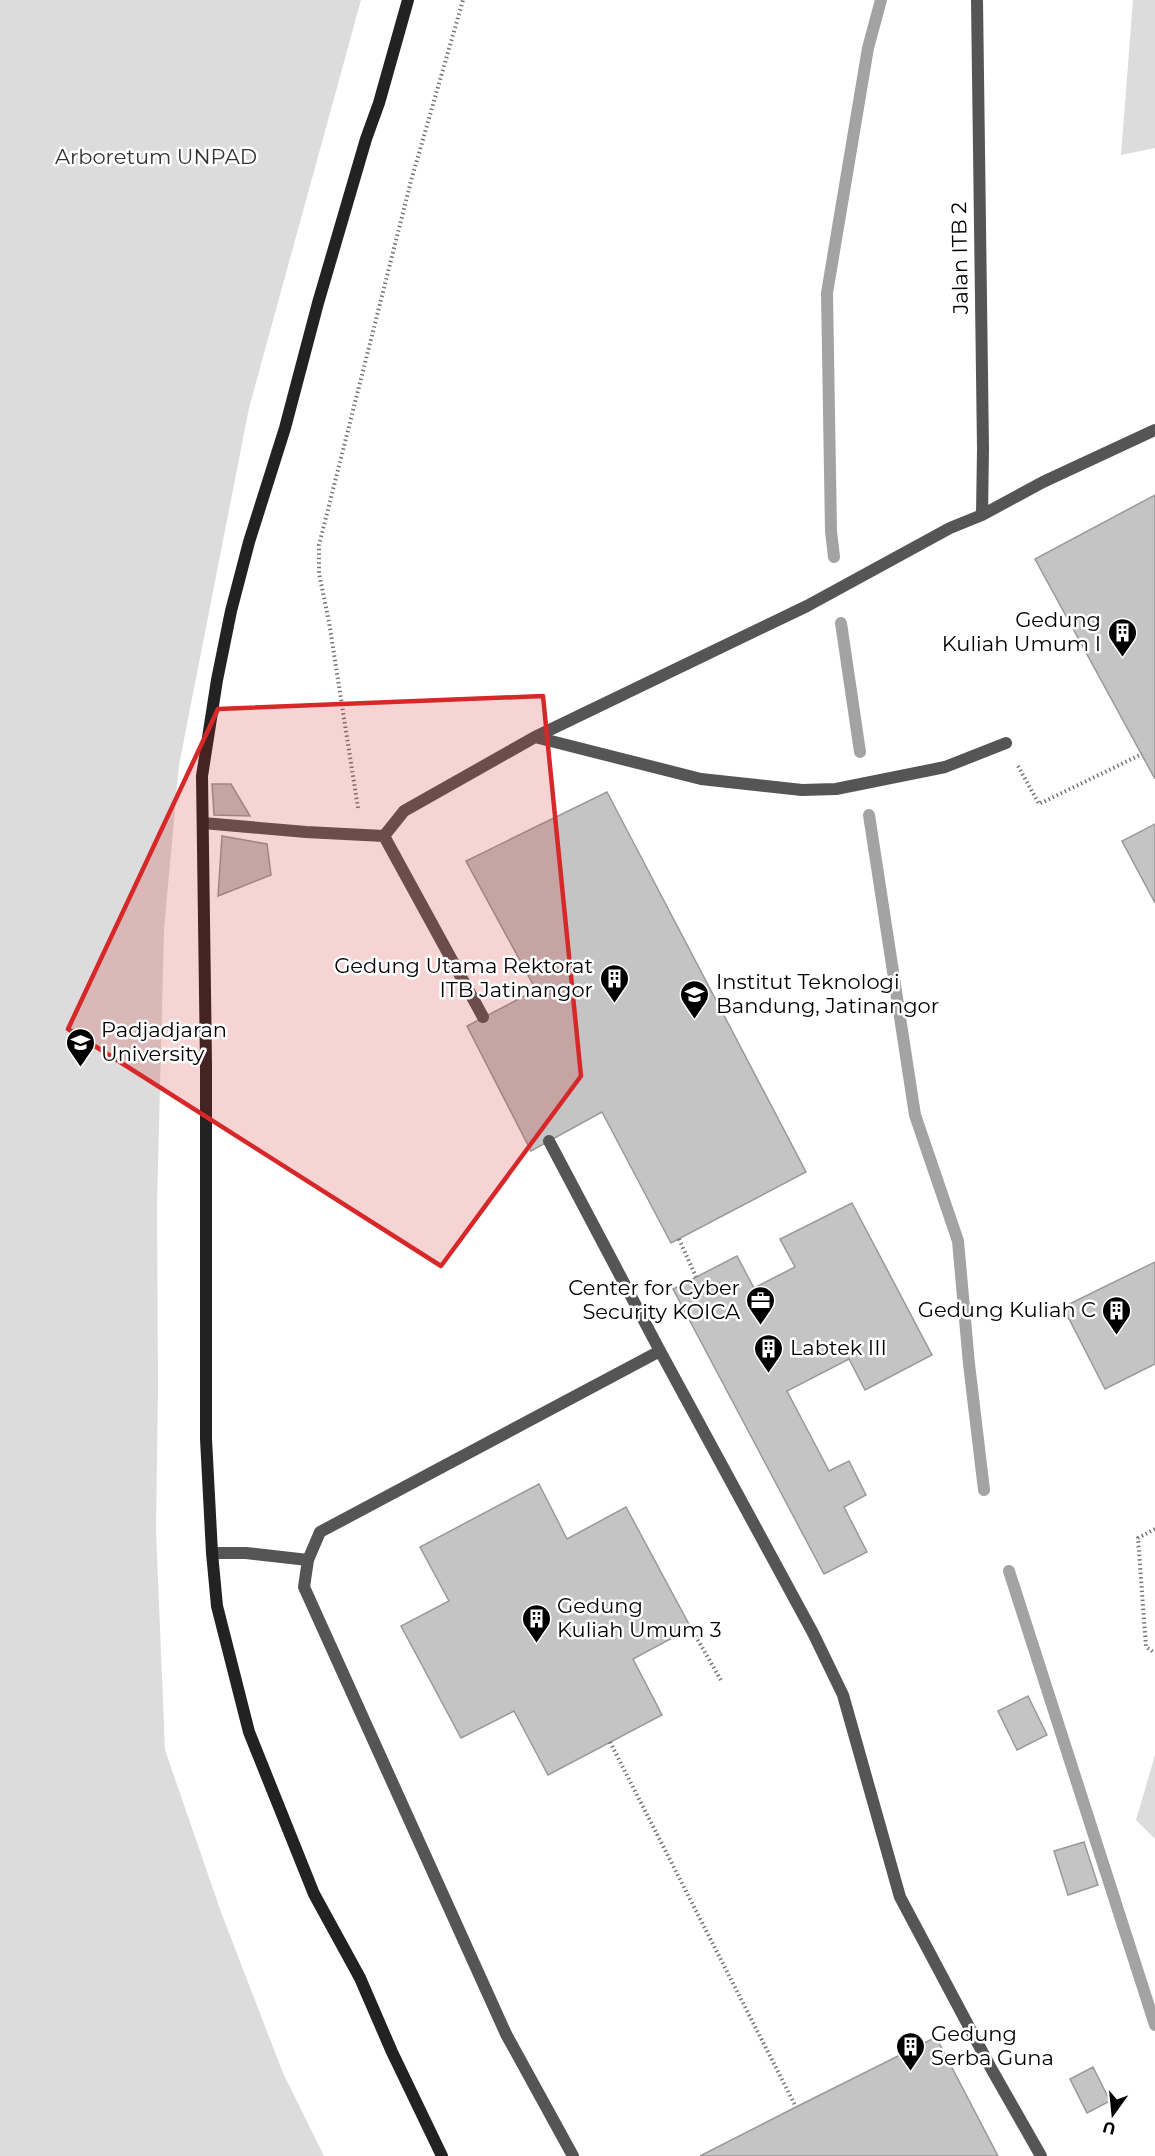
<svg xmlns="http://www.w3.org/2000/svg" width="1155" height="2156" font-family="Montserrat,sans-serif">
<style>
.green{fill:#dcdcdc}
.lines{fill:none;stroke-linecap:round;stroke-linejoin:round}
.stream{stroke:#a3a3a3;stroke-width:12}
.building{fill:#c4c4c4;stroke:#999;stroke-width:1.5}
.path{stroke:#777;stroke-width:4;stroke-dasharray:1.5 3;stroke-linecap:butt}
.service{stroke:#555;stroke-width:12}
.secondary{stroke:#222;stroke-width:12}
.marked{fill:#d62828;fill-opacity:0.2;stroke:#d62828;stroke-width:4.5;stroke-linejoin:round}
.labels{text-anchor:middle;stroke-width:5;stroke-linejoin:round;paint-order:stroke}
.park-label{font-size:21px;fill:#333;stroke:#fff}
.street-label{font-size:21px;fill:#000;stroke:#fff}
.poi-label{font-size:21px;fill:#000;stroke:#fff;text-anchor:start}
</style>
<rect width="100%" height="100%" fill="#fff"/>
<path class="green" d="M 0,0 L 361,0 L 249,408 L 179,765 L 164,929 L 157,1205 L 158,1386 L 156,1531 L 165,1750 L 221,1912 L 283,2073 L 324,2156 L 0,2156 Z
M 1133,0 L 1155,0 L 1155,148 L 1121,155 Z
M 1155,1755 L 1155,1839 L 1136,1820 Z"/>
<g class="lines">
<path class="stream" d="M 834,557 L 831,531 L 827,293 L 868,48 L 881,0
M 841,623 L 860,752
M 869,815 L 915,1115 L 958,1241 L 969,1364 L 984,1490
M 1009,1571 L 1155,2025"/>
</g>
<path class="building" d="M 1155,495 L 1155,779 L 1035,559 Z
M 212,784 L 231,784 L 250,816 L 214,815 Z
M 607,792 L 806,1172 L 671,1243 L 602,1112 L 531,1151 L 467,1026 L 536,990 L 466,861 Z
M 1155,824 L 1155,903 L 1122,841 Z
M 222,836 L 267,844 L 271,875 L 218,896 Z
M 852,1203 L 932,1355 L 865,1390 L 849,1359 L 787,1391 L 829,1471 L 849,1461 L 866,1495 L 844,1507 L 867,1552 L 824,1574 L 673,1289 L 737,1256 L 754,1288 L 795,1267 L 780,1239 Z
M 1155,1262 L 1155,1364 L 1105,1389 L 1063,1307 Z
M 539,1484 L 567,1539 L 626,1507 L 691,1628 L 633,1659 L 662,1715 L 548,1775 L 514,1711 L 461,1738 L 401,1626 L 449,1601 L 420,1547 Z
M 1028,1696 L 1047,1735 L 1017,1750 L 998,1711 Z
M 1084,1842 L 1098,1885 L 1068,1895 L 1054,1851 Z
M 936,2037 L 998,2156 L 700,2156 L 796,2107 Z
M 1093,2067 L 1110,2101 L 1087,2113 L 1070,2079 Z"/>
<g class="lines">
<path class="path" d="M 1018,766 L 1039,804 L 1142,754
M 358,808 L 329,622 L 319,573 L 319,545 L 411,181 L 463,0
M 679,1239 L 696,1277
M 1155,1529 L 1138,1538 L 1146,1647 L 1155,1653
M 691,1628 L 722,1682
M 610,1742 L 796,2107"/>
<path class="service" d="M 977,0 L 983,449 L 982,515
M 535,737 L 701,779 L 802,790 L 836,789 L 945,767 L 1006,743
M 203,823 L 306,832 L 384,836
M 384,836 L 404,811 L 535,737 L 807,606 L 950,528 L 982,515 L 1043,482 L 1155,430
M 384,836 L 483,1017
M 549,1141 L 660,1351 L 813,1633 L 843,1695 L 900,1897 L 992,2070 L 1041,2156
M 212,1553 L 246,1553 L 308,1560
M 573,2156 L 506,2034 L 304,1587 L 308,1560 L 320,1532 L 660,1351"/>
<path class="secondary" d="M 408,0 L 379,103 L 366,139 L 318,303 L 285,428 L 249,542 L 231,611 L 217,680 L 202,776 L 206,1064 L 206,1439 L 212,1553 L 217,1606 L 249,1732 L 314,1894 L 360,1978 L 392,2052 L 442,2156"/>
</g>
<path class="marked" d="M 543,696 L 581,1076 L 441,1266 L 68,1029 L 218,709 Z"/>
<defs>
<symbol id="building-pin" viewBox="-11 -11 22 30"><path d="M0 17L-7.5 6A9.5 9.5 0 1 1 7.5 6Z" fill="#000" stroke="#fff"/><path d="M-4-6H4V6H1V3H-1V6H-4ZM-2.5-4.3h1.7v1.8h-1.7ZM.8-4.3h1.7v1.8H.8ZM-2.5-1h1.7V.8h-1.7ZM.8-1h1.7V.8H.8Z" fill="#fff"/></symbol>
<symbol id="university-pin" viewBox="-11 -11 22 30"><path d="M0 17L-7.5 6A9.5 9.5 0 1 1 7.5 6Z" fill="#000" stroke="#fff"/><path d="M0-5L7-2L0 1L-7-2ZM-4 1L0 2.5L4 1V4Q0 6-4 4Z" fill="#fff"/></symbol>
<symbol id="office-pin" viewBox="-11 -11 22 30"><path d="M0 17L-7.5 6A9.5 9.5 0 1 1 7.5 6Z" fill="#000" stroke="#fff"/><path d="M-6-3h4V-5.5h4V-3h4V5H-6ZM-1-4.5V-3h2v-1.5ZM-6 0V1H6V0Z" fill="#fff"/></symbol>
</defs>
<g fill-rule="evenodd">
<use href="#building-pin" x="1106" y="616" width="33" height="45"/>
<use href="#building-pin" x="598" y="962" width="33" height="45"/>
<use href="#university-pin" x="678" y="978" width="33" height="45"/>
<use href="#university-pin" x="64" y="1026" width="33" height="45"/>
<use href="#office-pin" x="744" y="1284" width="33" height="45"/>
<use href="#building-pin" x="1100" y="1294" width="33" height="45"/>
<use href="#building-pin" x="752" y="1332" width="33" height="45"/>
<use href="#building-pin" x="520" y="1602" width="33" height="45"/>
<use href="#building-pin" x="894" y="2030" width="33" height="45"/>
</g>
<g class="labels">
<g class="park-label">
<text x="156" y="164">Arboretum UNPAD</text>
</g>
<g class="street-label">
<text transform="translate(960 258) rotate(-91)" y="7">Jalan ITB 2</text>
</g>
<g class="poi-label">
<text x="1101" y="627" text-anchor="end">Gedung<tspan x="1101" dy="24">Kuliah Umum I</tspan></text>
<text x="593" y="973" text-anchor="end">Gedung Utama Rektorat<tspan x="593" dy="24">ITB Jatinangor</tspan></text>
<text x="716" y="989">Institut Teknologi<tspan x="716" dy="24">Bandung, Jatinangor</tspan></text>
<text x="101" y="1037">Padjadjaran<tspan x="101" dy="24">University</tspan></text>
<text x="740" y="1295" text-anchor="end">Center for Cyber<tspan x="740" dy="24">Security KOICA</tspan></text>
<text x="1096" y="1317" text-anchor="end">Gedung Kuliah C</text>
<text x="790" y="1355">Labtek III</text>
<text x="557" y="1613">Gedung<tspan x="557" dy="24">Kuliah Umum 3</tspan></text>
<text x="931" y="2041">Gedung<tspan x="931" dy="24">Serba Guna</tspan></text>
</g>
</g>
<g transform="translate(1113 2114) rotate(195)" stroke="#ffffff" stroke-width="4.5" paint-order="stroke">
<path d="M0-4.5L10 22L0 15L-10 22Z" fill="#000000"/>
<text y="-9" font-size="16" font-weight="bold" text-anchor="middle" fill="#000000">U</text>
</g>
</svg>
